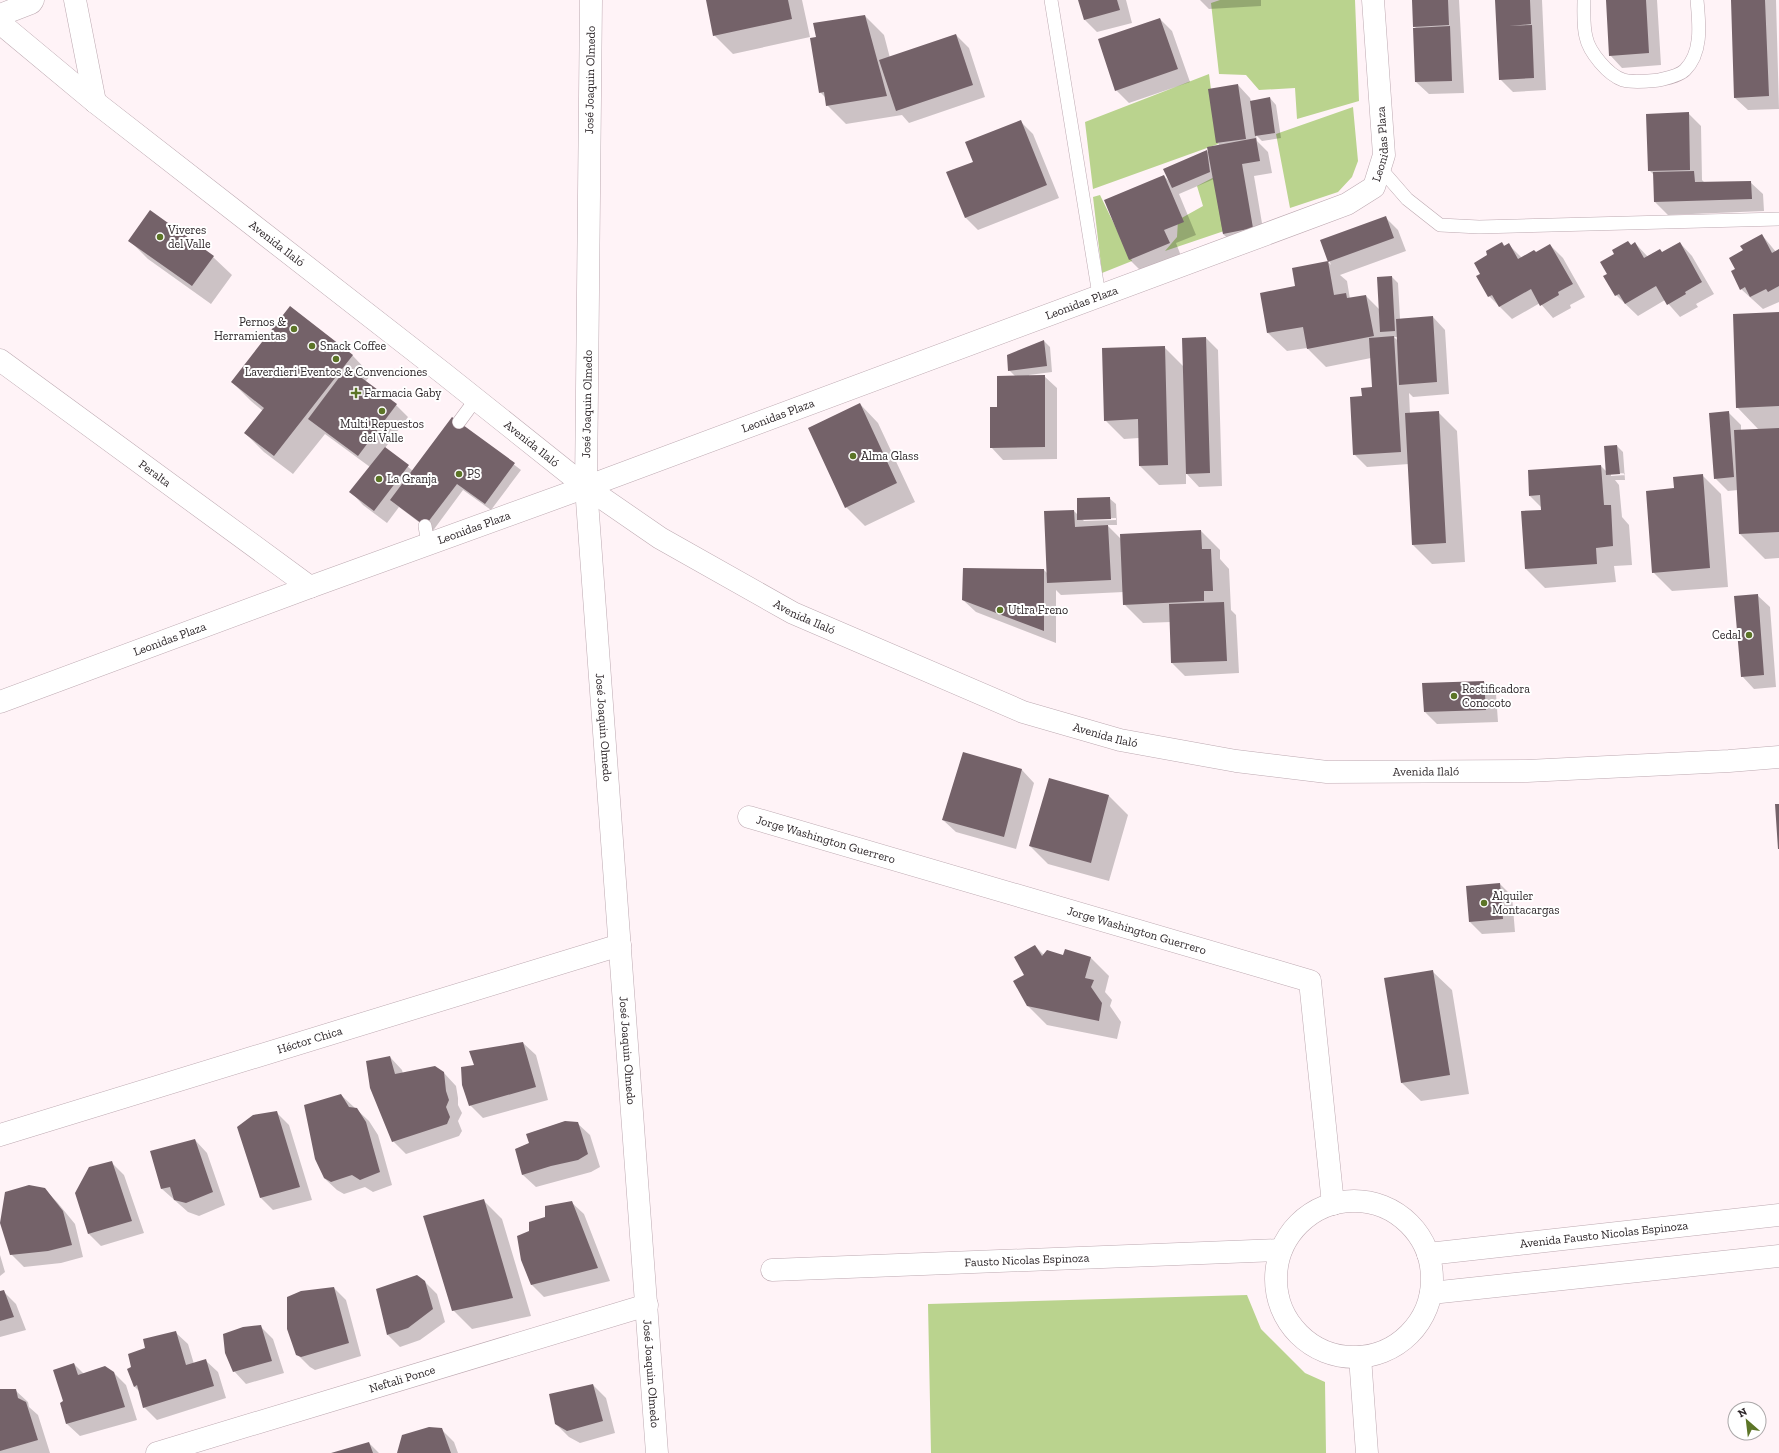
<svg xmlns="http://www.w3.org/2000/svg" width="1779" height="1453" font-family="'Zilla Slab',serif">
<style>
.green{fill:#bad38e}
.shadow{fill:#0003;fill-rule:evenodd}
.building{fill:#746269}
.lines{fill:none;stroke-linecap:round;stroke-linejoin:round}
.lane-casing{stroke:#bda9b1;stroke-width:14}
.street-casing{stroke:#bda9b1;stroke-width:23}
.secondary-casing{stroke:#bda9b1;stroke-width:23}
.lane{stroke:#fff;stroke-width:13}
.street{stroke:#fff;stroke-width:22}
.secondary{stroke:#fff;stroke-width:22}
.poi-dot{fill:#5c7527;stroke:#fff;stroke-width:1.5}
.labels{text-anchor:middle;stroke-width:4;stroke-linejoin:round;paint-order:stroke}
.street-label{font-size:12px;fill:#2d2629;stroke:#fff}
.poi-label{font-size:12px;fill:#2d2629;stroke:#fff;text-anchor:start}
</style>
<rect width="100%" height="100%" fill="#fff3f7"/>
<path class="green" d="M 1220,0 L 1355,0 L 1359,101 L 1297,119 L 1295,88 L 1259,90 L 1246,75 L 1219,74 L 1211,3 Z
M 1209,74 L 1218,144 L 1093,189 L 1085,122 Z
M 1353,107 L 1358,161 L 1352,177 L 1338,192 L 1290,208 L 1276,134 Z
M 1224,172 L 1230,229 L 1165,251 L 1177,237 L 1178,220 L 1203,206 L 1197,186 Z
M 1100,195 L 1132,261 L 1102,273 L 1093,197 Z
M 1247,1295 L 1261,1329 L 1305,1373 L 1325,1382 L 1326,1453 L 931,1453 L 928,1304 Z"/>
<path class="shadow" d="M 707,0 L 802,0 L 810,37 L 733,54 L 714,35 Z
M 1079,0 L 1126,0 L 1132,23 L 1097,32 L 1085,20 Z
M 1200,0 L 1261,0 L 1261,6 L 1209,9 Z
M 1413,0 L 1459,0 L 1464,93 L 1429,94 L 1416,82 L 1417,29 L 1414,26 Z
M 1496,0 L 1542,0 L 1546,90 L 1513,92 L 1500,79 Z
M 1607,0 L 1657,0 L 1661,65 L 1622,68 L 1610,55 Z
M 1732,0 L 1776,0 L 1779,109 L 1748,110 L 1735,98 Z
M 865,16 L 884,35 L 890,58 L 956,35 L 969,48 L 985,97 L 909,123 L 902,115 L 846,124 L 827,105 L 826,98 L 820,92 Z
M 1160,19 L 1172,31 L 1190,82 L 1129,103 L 1116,90 Z
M 1238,85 L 1250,98 L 1251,101 L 1270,98 L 1276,105 L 1281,138 L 1262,141 L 1256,135 L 1257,141 L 1268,152 L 1272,173 L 1254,176 L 1265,241 L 1236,246 L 1223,234 L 1214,179 L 1179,194 L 1196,235 L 1176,243 L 1181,256 L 1142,272 L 1130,260 L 1164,176 L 1170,182 L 1207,151 L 1209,154 L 1220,146 L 1217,142 Z
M 1688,113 L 1701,126 L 1702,180 L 1705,183 L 1750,182 L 1763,194 L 1764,211 L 1668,215 L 1655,202 L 1654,175 L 1649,170 Z
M 1021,122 L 1033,134 L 1059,198 L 978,230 L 966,218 L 948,173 L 974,162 Z
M 1386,218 L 1398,230 L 1406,251 L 1340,275 L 1347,281 L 1350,299 L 1366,296 L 1380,310 L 1392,277 L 1398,283 L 1400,319 L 1433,317 L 1445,330 L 1449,394 L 1413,397 L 1409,393 L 1410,414 L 1438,412 L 1457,431 L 1465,562 L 1432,564 L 1413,545 L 1409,464 L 1367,467 L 1354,454 L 1363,397 L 1373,388 L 1371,358 L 1326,367 L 1307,348 L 1287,351 L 1268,333 L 1296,287 L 1328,262 L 1331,265 L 1322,241 ZM 1394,337 L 1398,337 L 1398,341 Z
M 1762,235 L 1776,252 L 1779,250 L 1779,302 L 1763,309 L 1741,289 L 1736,269 L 1744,251 Z
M 129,240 L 213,257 L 232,275 L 211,304 L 148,259 Z
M 1628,242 L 1632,246 L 1635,243 L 1648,257 L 1663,253 L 1680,243 L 1692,256 L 1714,294 L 1696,304 L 1698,307 L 1680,317 L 1665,300 L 1638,316 L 1616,295 L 1609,274 L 1616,255 Z
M 1502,243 L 1505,246 L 1508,244 L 1522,258 L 1536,253 L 1550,245 L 1563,258 L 1585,297 L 1570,305 L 1571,308 L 1553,318 L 1540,303 L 1512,319 L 1489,296 L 1482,274 L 1489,255 Z
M 290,308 L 353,356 L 371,375 L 365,382 L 396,405 L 408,417 L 385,448 L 413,471 L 453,418 L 521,470 L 491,510 L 463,490 L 432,532 L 399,507 L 387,523 L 363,505 L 351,492 L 370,467 L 325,434 L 293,474 L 264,452 L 245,433 L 263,411 L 251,401 L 232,382 Z
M 1779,313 L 1779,558 L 1765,559 L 1740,534 L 1738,490 L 1728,491 L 1715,478 L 1728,412 L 1741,425 L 1741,431 L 1759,430 L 1737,407 Z
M 1206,338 L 1218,350 L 1222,486 L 1199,487 L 1186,473 L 1186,484 L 1159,485 L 1140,466 L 1139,438 L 1124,439 L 1105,420 L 1164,347 L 1184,367 Z
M 1044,341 L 1050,347 L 1052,372 L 1029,375 L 1029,376 L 1044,376 L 1057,388 L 1057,459 L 1003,460 L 991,447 L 998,408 L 1015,376 L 1009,370 Z
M 860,404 L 878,423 L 915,502 L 865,526 L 846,507 L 809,428 Z
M 1617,446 L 1623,452 L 1625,480 L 1615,480 L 1619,485 L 1622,517 L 1629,525 L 1632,565 L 1614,566 L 1616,582 L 1545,588 L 1526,569 L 1542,511 L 1542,508 L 1530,496 L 1601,466 L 1607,472 ZM 1625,473 L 1625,475 L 1611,476 L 1611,474 Z
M 1702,475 L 1721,494 L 1728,587 L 1672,591 L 1653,572 L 1675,489 Z
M 1109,498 L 1116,504 L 1117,525 L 1107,525 L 1122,540 L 1201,531 L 1220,550 L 1220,559 L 1229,569 L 1231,610 L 1236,615 L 1239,673 L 1185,676 L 1172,663 L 1171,622 L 1143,623 L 1124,604 L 1124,592 L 1061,595 L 1056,590 L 1056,643 L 976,612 L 963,600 L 1044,570 L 1048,574 L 1074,511 L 1078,515 ZM 1116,518 L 1116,520 L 1084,521 L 1082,519 Z
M 1757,595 L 1770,607 L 1776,687 L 1754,689 L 1742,676 Z
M 1484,682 L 1496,694 L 1498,722 L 1437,724 L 1425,712 Z
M 963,754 L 1022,770 L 1034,783 L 1016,849 L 956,832 L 943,820 Z
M 1050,779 L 1109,796 L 1128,815 L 1109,881 L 1048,864 L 1030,846 Z
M 1500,884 L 1512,896 L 1515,932 L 1482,934 L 1470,922 Z
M 1035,946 L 1044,955 L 1090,957 L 1109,976 L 1105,992 L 1112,1000 L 1110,1006 L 1121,1022 L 1117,1039 L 1047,1025 L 1028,1006 L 1025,975 Z
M 1433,972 L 1452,990 L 1469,1094 L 1421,1101 L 1402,1083 Z
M 523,1043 L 536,1055 L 548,1100 L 483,1118 L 470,1105 Z
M 390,1057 L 402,1070 L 403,1074 L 444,1073 L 456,1086 L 458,1098 L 458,1105 L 462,1113 L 458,1121 L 462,1131 L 459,1136 L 406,1154 L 393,1141 Z
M 341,1095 L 369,1121 L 378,1135 L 392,1185 L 373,1192 L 365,1187 L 344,1194 L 337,1190 L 324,1178 Z
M 276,1112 L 289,1125 L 312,1200 L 273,1210 L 261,1198 L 238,1127 Z
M 577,1123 L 590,1135 L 600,1167 L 591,1172 L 536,1187 L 523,1175 L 516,1149 Z
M 195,1140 L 207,1153 L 225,1205 L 199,1216 L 188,1212 L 162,1189 L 151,1152 Z
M 111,1162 L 124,1175 L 144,1233 L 101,1246 L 89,1234 Z
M 44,1189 L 57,1202 L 75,1224 L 83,1257 L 61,1263 L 24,1267 L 11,1254 Z
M 483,1200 L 502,1219 L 531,1316 L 472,1329 L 453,1310 Z
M 571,1202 L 584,1214 L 610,1281 L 544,1297 L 531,1284 L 530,1231 L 546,1218 Z
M 0,1255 L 5,1272 L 0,1276 Z
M 424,1281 L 437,1294 L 445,1322 L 420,1340 L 400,1347 L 388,1335 Z
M 334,1288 L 346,1300 L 361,1356 L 315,1370 L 310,1367 L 297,1354 Z
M 0,1291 L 4,1292 L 16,1304 L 26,1330 L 0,1337 Z
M 260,1326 L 273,1339 L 284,1373 L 246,1384 L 234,1371 Z
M 175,1332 L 188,1344 L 194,1364 L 205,1360 L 218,1372 L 226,1398 L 157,1420 L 144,1407 L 140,1392 L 134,1386 L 133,1368 L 146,1349 Z
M 74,1364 L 84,1374 L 114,1373 L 126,1385 L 137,1420 L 80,1436 L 67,1424 L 61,1403 L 64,1402 Z
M 593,1385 L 606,1398 L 615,1433 L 580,1443 L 569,1437 L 556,1424 Z
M 0,1390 L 15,1390 L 28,1402 L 29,1407 L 38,1415 L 50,1453 L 0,1453 Z
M 441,1429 L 454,1442 L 458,1453 L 398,1453 Z
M 369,1443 L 379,1453 L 333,1453 Z"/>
<path class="building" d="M 706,0 L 788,0 L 792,19 L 713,36 Z
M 1078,0 L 1117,0 L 1120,10 L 1084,20 Z
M 1412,0 L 1448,0 L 1449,25 L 1413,27 Z
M 1495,0 L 1530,0 L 1531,24 L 1509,26 L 1532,25 L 1534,78 L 1499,80 Z
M 1606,0 L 1646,0 L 1649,53 L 1609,56 Z
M 1731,0 L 1765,0 L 1769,96 L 1734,98 Z
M 865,15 L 887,96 L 826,106 L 824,92 L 819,93 L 810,38 L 816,37 L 813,23 Z
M 1160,18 L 1178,69 L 1115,91 L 1098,39 Z
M 1450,26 L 1452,81 L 1415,82 L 1413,28 Z
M 956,34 L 973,85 L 896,111 L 879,60 Z
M 1238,84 L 1246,139 L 1216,143 L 1208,89 Z
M 1270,97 L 1275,133 L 1255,136 L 1250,101 Z
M 1689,112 L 1690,170 L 1648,171 L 1646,114 Z
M 1021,120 L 1047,185 L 965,218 L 946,172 L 973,162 L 965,142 Z
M 1256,138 L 1260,161 L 1242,164 L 1253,228 L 1223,234 L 1207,147 Z
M 1207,150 L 1210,172 L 1172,188 L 1163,169 Z
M 1694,171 L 1695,182 L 1751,181 L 1752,199 L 1654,202 L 1653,172 Z
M 1164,175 L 1184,222 L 1164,230 L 1170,243 L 1129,260 L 1104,200 Z
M 150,210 L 214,256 L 192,286 L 128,241 Z
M 1386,216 L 1394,238 L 1328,262 L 1320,240 Z
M 1762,234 L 1772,253 L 1779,249 L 1779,286 L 1768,292 L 1766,289 L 1750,297 L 1745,287 L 1740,290 L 1731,271 L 1735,269 L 1729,258 L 1743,250 L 1740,246 Z
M 1628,241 L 1631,245 L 1635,242 L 1644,258 L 1660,249 L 1662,252 L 1680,242 L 1702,282 L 1685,292 L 1686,294 L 1667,305 L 1656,286 L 1625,304 L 1619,294 L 1615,296 L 1603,276 L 1607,274 L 1600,262 L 1614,254 L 1612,250 Z
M 1502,242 L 1504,246 L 1509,243 L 1518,259 L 1534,250 L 1536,252 L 1550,244 L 1573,284 L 1558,292 L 1559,295 L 1540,306 L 1531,289 L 1499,307 L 1492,295 L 1488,297 L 1476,276 L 1480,274 L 1474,263 L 1487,255 L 1486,251 Z
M 1328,261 L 1334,295 L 1346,293 L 1347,298 L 1366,295 L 1374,336 L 1307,349 L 1303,327 L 1267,333 L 1260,293 L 1295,286 L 1292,268 Z
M 1392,276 L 1395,331 L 1380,332 L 1377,277 Z
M 290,306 L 353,355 L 274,456 L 244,433 L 264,408 L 231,382 Z
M 1779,312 L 1779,406 L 1736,408 L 1733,314 Z
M 1433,316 L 1437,382 L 1399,385 L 1396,319 Z
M 1394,336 L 1401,452 L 1353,455 L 1350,397 L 1362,396 L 1361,388 L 1372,387 L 1369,338 Z
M 1206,337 L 1210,473 L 1186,474 L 1182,338 Z
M 1044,340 L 1047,366 L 1008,371 L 1007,355 Z
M 1165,346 L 1168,465 L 1139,466 L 1138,419 L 1104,421 L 1102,348 Z
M 347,367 L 397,404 L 358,456 L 308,419 Z
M 1045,375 L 1045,447 L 990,448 L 990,407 L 997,407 L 997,376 Z
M 860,403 L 897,483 L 845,508 L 808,428 Z
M 1439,411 L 1446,543 L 1412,545 L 1405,413 Z
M 1729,411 L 1734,477 L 1714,479 L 1709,413 Z
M 452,417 L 515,463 L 485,504 L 457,484 L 425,526 L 390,500 Z
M 1779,428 L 1779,532 L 1739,534 L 1734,430 Z
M 1617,445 L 1620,474 L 1606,475 L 1604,446 Z
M 385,447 L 409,465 L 374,511 L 349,492 Z
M 1601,465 L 1604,505 L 1611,505 L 1613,546 L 1596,548 L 1597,564 L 1525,569 L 1521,511 L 1541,510 L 1540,495 L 1529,496 L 1528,470 Z
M 1703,474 L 1710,568 L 1652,573 L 1646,491 L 1674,488 L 1673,477 Z
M 1110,497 L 1111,519 L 1077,520 L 1077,498 Z
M 1074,510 L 1075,527 L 1108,525 L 1111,580 L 1047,583 L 1044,511 Z
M 1201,530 L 1202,549 L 1211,549 L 1213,591 L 1204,591 L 1204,601 L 1123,605 L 1120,534 Z
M 963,568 L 1044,569 L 1044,631 L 962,600 Z
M 1758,594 L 1764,675 L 1741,677 L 1734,596 Z
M 1224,602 L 1227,661 L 1171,663 L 1169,604 Z
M 1484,681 L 1486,710 L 1424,712 L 1422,683 Z
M 963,752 L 1022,769 L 1004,837 L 942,820 Z
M 1049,778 L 1109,795 L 1091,863 L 1029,846 Z
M 1775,804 L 1779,804 L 1779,849 L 1778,849 Z
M 1500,883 L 1503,919 L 1469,922 L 1466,886 Z
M 1035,945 L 1042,956 L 1047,950 L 1063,955 L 1065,949 L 1091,957 L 1085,978 L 1094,980 L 1091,987 L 1102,1003 L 1099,1021 L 1027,1006 L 1013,981 L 1024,975 L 1014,957 Z
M 1433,970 L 1450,1075 L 1401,1083 L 1384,978 Z
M 523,1042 L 536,1087 L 469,1106 L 462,1085 L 461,1067 L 474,1065 L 469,1051 Z
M 390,1056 L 395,1074 L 435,1066 L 444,1072 L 446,1091 L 449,1100 L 446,1107 L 450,1117 L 447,1124 L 392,1142 L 370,1088 L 366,1061 Z
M 341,1094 L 349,1107 L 357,1108 L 366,1122 L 380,1172 L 360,1180 L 352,1175 L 331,1182 L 324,1178 L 315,1159 L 304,1105 Z
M 277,1111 L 300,1187 L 260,1198 L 237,1127 L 253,1115 Z
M 565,1121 L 578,1122 L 588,1154 L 578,1160 L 551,1166 L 522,1175 L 515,1149 L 529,1143 L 526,1134 Z
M 195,1139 L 213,1192 L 186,1203 L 174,1200 L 170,1187 L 161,1189 L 150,1151 Z
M 112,1161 L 132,1221 L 88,1234 L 75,1193 L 89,1167 Z
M 29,1185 L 45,1188 L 63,1211 L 72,1245 L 48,1251 L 10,1255 L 0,1223 L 5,1192 Z
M 484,1199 L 513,1298 L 452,1311 L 423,1216 Z
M 572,1201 L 598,1268 L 531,1285 L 521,1260 L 517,1236 L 529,1231 L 529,1222 L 545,1217 L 545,1206 Z
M 417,1275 L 425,1281 L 433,1309 L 408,1328 L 387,1335 L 376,1289 Z
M 334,1287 L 349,1343 L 301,1357 L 296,1355 L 287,1329 L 287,1297 L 301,1291 Z
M 4,1290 L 14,1317 L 0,1321 L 0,1291 Z
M 261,1325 L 272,1361 L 233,1372 L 225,1353 L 223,1334 L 243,1327 Z
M 176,1331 L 186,1365 L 206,1359 L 214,1386 L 143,1408 L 137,1385 L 134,1387 L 127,1369 L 131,1367 L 128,1354 L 145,1348 L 143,1339 Z
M 74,1363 L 78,1375 L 105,1366 L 114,1372 L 125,1407 L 66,1424 L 60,1403 L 63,1401 L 53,1370 Z
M 593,1384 L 603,1421 L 567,1431 L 555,1424 L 549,1394 Z
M 0,1389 L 16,1389 L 18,1398 L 26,1402 L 38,1440 L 0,1451 Z
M 429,1427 L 442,1428 L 451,1453 L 397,1453 L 402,1435 Z
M 369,1442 L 373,1453 L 331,1453 Z"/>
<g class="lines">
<defs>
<path id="lane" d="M 1051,0 L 1099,295
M 1584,0 C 1584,11 1583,26 1586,37 C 1589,52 1608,75 1623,80 C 1634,83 1648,81 1659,80 C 1667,78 1679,76 1685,70 C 1703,52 1699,23 1697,0
M 1380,168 L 1407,199 L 1440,225 L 1479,227 L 1779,219
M 459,422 L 476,399
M 425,526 L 428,544"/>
<g id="street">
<path d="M 75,0 L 95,102"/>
<path id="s1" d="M 591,0 L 586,487 L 657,1453"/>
<path d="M 0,15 L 31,3 L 33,0"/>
<path id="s2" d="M 0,360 L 310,587"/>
<path id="s3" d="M 0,702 L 310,587 L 586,487 L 1347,204 L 1374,187 L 1384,155 L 1373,0"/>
<path id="s4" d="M 749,817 L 1310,981 L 1333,1204"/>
<path id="s5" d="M 0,1135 L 620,945"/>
<circle cx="1354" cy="1279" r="78"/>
<path id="s6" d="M 1428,1254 L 1779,1215"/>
<path id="s7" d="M 772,1270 L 1281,1250"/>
<path d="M 1431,1293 L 1779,1256"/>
<path d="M 1360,1357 L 1367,1453"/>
<path id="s8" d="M 157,1453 L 647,1305"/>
</g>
<g id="secondary">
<path id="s9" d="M 0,23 L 95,102 L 443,373 L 586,487 L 660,538 L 793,613 L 1023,712 L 1120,740 L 1236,761 L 1327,772 L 1527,771 L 1729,761 L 1779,757"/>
</g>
</defs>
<use href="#lane" class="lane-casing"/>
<use href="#street" class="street-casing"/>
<use href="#secondary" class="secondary-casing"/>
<use href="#lane" class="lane"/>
<use href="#street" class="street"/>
<use href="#secondary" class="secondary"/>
</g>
<g class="poi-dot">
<circle cx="160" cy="237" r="4"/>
<circle cx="294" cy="329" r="4"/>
<circle cx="312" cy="346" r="4"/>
<circle cx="336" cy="359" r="4"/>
<path d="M354 387h4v4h4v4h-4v4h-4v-4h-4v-4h4z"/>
<circle cx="382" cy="411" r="4"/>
<circle cx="853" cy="456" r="4"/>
<circle cx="459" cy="474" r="4"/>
<circle cx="379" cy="479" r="4"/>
<circle cx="1000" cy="610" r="4"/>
<circle cx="1749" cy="635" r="4"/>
<circle cx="1454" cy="696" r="4"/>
<circle cx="1484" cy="903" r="4"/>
</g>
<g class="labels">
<g class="street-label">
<text transform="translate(590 80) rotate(-89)" y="4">José Joaquin Olmedo</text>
<text dy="4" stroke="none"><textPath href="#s3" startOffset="1512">Leonidas Plaza</textPath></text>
<text dy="4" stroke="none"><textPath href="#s9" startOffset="354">Avenida Ilaló</textPath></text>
<text dy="4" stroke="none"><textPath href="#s3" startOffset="1153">Leonidas Plaza</textPath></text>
<text transform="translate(587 404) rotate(-89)" y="4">José Joaquin Olmedo</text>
<text dy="4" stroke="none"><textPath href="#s3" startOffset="829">Leonidas Plaza</textPath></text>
<text dy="4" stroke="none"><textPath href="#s9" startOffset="678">Avenida Ilaló</textPath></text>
<text dy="4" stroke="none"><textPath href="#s2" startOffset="192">Peralta</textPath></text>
<text dy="4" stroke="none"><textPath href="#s3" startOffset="505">Leonidas Plaza</textPath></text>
<text dy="4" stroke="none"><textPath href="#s9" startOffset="1002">Avenida Ilaló</textPath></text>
<text dy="4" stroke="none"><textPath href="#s3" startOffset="181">Leonidas Plaza</textPath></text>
<text dy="4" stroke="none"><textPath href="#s1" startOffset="728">José Joaquin Olmedo</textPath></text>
<text dy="4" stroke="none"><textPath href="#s9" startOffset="1326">Avenida Ilaló</textPath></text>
<text dy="4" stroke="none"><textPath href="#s9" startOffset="1650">Avenida Ilaló</textPath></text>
<text dy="4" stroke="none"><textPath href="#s4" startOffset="80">Jorge Washington Guerrero</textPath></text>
<text dy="4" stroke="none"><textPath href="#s4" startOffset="404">Jorge Washington Guerrero</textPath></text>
<text dy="4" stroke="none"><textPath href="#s5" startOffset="324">Héctor Chica</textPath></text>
<text dy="4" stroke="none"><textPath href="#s1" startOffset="1052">José Joaquin Olmedo</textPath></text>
<text dy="4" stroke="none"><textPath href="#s6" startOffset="177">Avenida Fausto Nicolas Espinoza</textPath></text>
<text dy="4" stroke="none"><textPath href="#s7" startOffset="255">Fausto Nicolas Espinoza</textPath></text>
<text dy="4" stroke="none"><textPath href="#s1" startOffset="1376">José Joaquin Olmedo</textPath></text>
<text dy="4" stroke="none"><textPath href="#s8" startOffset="256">Neftali Ponce</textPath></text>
</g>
<g class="poi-label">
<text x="168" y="234">Viveres<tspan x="168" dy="14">del Valle</tspan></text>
<text x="286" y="326" text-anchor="end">Pernos &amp;<tspan x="286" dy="14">Herramientas</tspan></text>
<text x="320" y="350">Snack Coffee</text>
<text x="336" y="376" text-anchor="middle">Laverdieri Eventos &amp; Convenciones</text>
<text x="364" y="397">Farmacia Gaby</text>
<text x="382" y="428" text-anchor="middle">Multi Repuestos<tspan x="382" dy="14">del Valle</tspan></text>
<text x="861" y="460">Alma Glass</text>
<text x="467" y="478">PS</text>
<text x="387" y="483">La Granja</text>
<text x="1008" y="614">Utlra Freno</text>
<text x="1741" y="639" text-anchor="end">Cedal</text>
<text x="1462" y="693">Rectificadora<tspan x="1462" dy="14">Conocoto</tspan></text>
<text x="1492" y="900">Alquiler<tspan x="1492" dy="14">Montacargas</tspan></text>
</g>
</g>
<g transform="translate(1747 1421) rotate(332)"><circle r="19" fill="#ffffff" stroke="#aba8a9"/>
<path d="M0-3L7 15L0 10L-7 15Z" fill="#5c7527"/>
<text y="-6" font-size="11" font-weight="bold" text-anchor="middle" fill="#2d2629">N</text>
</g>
</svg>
